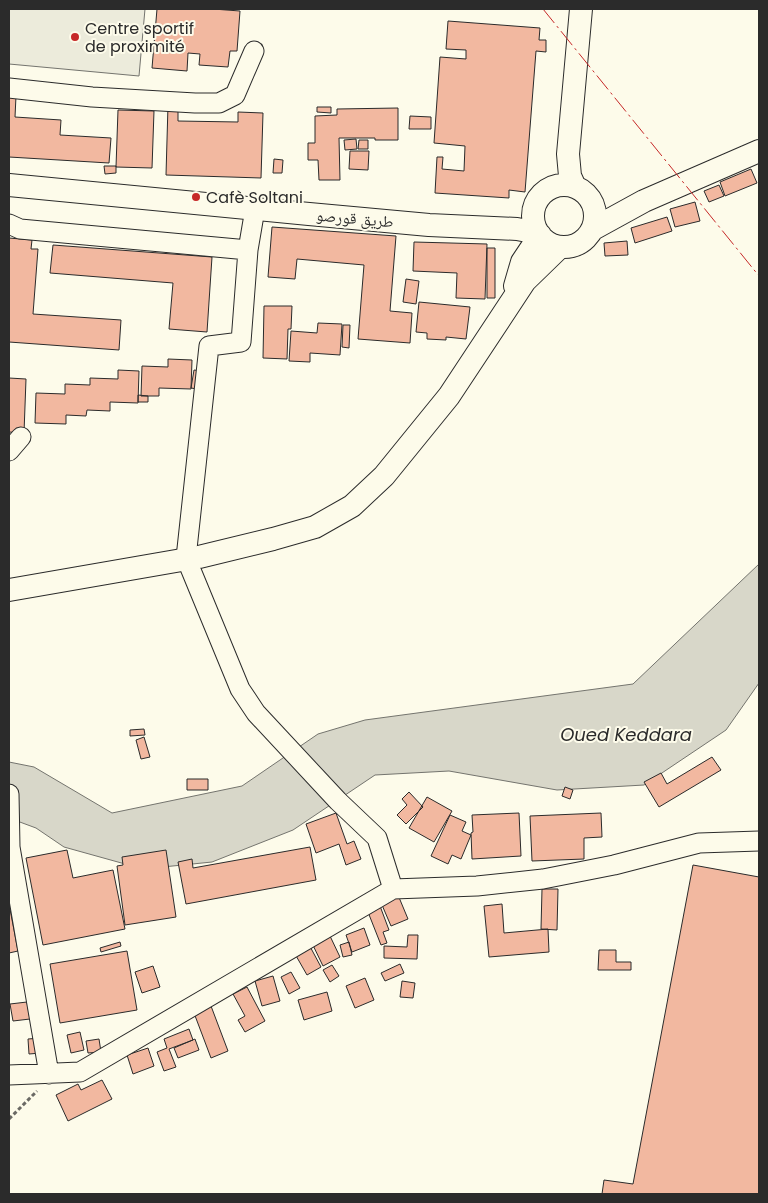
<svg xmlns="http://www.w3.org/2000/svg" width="768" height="1203" font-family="Poppins,'Noto Naskh Arabic',sans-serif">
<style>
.green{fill:#ecebdb;stroke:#74746e}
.water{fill:#d8d7c9;stroke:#74746e}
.building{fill:#f2b8a0;stroke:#2b2b2b}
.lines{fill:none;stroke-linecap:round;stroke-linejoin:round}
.minor-casing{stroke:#2b2b2b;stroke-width:21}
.major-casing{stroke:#2b2b2b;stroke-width:24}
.path{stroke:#6a6964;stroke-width:3;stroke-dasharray:4 2.5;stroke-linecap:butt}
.minor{stroke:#fdfbea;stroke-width:19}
.major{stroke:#fdfbea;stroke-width:22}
.power{stroke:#c62828;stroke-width:1;stroke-dasharray:18 4 2.5 4;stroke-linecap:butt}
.poi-dot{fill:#c62828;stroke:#fdfbea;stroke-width:2}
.labels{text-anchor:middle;stroke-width:4;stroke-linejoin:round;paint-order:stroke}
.poi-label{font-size:16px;fill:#2b2b2b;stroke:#fdfbea;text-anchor:start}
.street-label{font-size:16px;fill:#2b2b2b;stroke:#fdfbea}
.water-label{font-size:18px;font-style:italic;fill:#2b2b2b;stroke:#fdfbea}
</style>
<rect width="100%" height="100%" fill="#fdfbea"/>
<path class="green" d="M 9,9 L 145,9 L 139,76 L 9,64 Z"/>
<path class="water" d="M 759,564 L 759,683 L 726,730 L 644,785 L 557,790 L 449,771 L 375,775 L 293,830 L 212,862 L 143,869 L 64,847 L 36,828 L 9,818 L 9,762 L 34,767 L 112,813 L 242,786 L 318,734 L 365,720 L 633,684 Z"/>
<path class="building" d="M 157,9 L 213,9 L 240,11 L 237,51 L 230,51 L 228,67 L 199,65 L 200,54 L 188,53 L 187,71 L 152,68 Z
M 448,21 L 540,28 L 539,40 L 546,40 L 546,52 L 536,51 L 525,192 L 509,190 L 509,198 L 435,193 L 437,157 L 443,157 L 442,169 L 464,171 L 465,146 L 434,143 L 440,57 L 466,59 L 466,50 L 446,49 Z
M 9,96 L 16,96 L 15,117 L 61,120 L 60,135 L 111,138 L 109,163 L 9,157 Z
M 168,105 L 178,105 L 178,121 L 238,122 L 238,112 L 263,113 L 261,178 L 166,175 Z
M 317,107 L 331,107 L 331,113 L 317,112 Z
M 398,108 L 398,140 L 375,140 L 375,138 L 339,138 L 340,180 L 319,180 L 318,160 L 308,160 L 308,143 L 315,143 L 315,116 L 337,115 L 337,109 Z
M 118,110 L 154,111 L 152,168 L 116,167 Z
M 410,116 L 431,117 L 431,129 L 409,129 Z
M 356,139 L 357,149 L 345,150 L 344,140 Z
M 359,140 L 368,140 L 368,149 L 358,149 Z
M 350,151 L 369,151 L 368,170 L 349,169 Z
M 274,159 L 283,160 L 282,173 L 273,173 Z
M 104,166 L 116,166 L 116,173 L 105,174 Z
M 751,169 L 757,183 L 725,196 L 720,182 Z
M 719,185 L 724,196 L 709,202 L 704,191 Z
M 695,202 L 700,221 L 675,227 L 670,209 Z
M 667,217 L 672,231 L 635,243 L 631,228 Z
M 272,227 L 396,236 L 390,311 L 412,313 L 410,343 L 358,339 L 364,265 L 297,259 L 295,279 L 268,277 Z
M 9,238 L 32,240 L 31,249 L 38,249 L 33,314 L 121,320 L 119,350 L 9,342 Z
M 627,241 L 628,255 L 605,256 L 604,243 Z
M 414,242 L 487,244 L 485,299 L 456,298 L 457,273 L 413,271 Z
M 53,245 L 212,257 L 207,332 L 169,329 L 173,283 L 50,273 Z
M 487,248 L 495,248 L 495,298 L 487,298 Z
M 406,279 L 419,281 L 416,304 L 403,302 Z
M 419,302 L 470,307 L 466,339 L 446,337 L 446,340 L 427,339 L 427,333 L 416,332 Z
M 264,306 L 292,306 L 291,329 L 288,329 L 287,359 L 263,358 Z
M 318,323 L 342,324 L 340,355 L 310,353 L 310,362 L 289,361 L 291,331 L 317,333 Z
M 343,325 L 350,325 L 349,348 L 342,347 Z
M 168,359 L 192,360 L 191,389 L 159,388 L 159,396 L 141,396 L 142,366 L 168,367 Z
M 118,370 L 139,371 L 138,403 L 110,402 L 110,411 L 87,410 L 86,416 L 66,415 L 66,424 L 35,423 L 36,393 L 65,394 L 65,384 L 90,385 L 90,378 L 118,379 Z
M 194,370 L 201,371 L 197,389 L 191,388 Z
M 9,378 L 26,379 L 24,433 L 9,432 Z
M 138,395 L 148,396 L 148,402 L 138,402 Z
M 144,729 L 145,735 L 130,736 L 130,730 Z
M 144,737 L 150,757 L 141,759 L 136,740 Z
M 712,757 L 721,770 L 659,807 L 644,782 L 661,773 L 667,784 Z
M 187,779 L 208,779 L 208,790 L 187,790 Z
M 565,787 L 573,790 L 570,799 L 562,796 Z
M 409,792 L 423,807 L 406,824 L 397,815 L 407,805 L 402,799 Z
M 427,797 L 452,811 L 434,842 L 409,828 Z
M 336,813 L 347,844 L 354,841 L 361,859 L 346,865 L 339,844 L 316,853 L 306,824 Z
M 519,813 L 521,856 L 472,859 L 471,833 L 473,832 L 472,815 Z
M 601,813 L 602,837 L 584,838 L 584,859 L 532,861 L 530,816 Z
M 450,815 L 466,822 L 462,831 L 471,835 L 461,859 L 452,855 L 448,864 L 431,856 Z
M 310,847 L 316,880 L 186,904 L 178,862 L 192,859 L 193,868 Z
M 67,850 L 73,878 L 113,870 L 125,929 L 43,945 L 26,858 Z
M 166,850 L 176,917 L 125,925 L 117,866 L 123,865 L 122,857 Z
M 693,865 L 759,877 L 759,1194 L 602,1194 L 604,1180 L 633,1184 Z
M 542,889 L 558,889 L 557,930 L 541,929 Z
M 398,895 L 408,919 L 391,926 L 382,905 L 380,906 L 389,930 L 383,932 L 387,943 L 381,945 L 366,907 Z
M 9,904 L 18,951 L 9,953 Z
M 502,904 L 504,933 L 548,929 L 549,952 L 489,957 L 484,906 Z
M 364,928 L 370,945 L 352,952 L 346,935 Z
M 408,935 L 418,935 L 417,959 L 384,958 L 384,946 L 407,947 Z
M 330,936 L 340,957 L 323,966 L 309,937 Z
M 306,939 L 321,967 L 307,975 L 291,947 Z
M 120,942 L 121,946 L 101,952 L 100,948 Z
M 349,942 L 352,955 L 343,957 L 340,945 Z
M 599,950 L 616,950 L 616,962 L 631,962 L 631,970 L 598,970 Z
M 127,951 L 137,1010 L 60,1023 L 50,964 Z
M 400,964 L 404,973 L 385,981 L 381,973 Z
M 332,965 L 339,976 L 330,982 L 323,970 Z
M 153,966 L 160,987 L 142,993 L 135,972 Z
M 291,972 L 300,988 L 289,994 L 281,977 Z
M 273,976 L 280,1001 L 262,1006 L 255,981 Z
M 365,978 L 374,1000 L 355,1008 L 346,986 Z
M 402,981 L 415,983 L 413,998 L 400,997 Z
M 247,987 L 265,1021 L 245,1032 L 238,1020 L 245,1016 L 233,994 Z
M 327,992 L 332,1011 L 304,1020 L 298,1000 Z
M 27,1002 L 30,1019 L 13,1021 L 10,1004 Z
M 211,1006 L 228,1051 L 211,1058 L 194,1013 Z
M 189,1029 L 193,1040 L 169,1049 L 176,1067 L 164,1071 L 157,1052 L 167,1048 L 164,1039 Z
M 80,1032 L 84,1050 L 71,1053 L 67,1035 Z
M 41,1038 L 41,1053 L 29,1054 L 28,1039 Z
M 99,1039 L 101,1052 L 88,1053 L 86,1041 Z
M 195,1039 L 199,1050 L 178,1058 L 174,1048 Z
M 148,1048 L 154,1066 L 133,1074 L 127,1055 Z
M 102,1080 L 112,1099 L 68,1121 L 56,1095 L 78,1084 L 81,1090 Z"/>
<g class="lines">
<defs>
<path id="minor" d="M 9,88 L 92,97 L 195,103 L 219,103 L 235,95 L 254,51
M 9,224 L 20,229 L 248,250 L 255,209
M 248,250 L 241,342 L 209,346 L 186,558 L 240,689 L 256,713 L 338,801 L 377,838 L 393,889
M 9,451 L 21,437
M 9,794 L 10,847 L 49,1074
M 9,1075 L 80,1072 L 393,889 L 477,886 L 543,879 L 614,865 L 699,843 L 759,841"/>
<path id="major" d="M533 216a31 31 0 1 1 62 0a31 31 0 1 1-62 0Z
M 9,185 L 309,214 L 429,225 L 517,229 L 538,233
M 575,187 L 570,176 L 568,154 L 581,9
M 593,229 L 644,201 L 759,151
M 515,286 L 522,262 L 540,235
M 9,590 L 199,557 L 273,539 L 315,527 L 352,506 L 384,476 L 449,396 L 525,281 L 560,247"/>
</defs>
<use href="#minor" class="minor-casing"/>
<use href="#major" class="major-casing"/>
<path class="path" d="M 9,1119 L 37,1091"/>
<use href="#minor" class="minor"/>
<use href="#major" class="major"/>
<path class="power" d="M 543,9 L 759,276"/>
</g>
<g class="poi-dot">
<circle cx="75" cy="37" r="5"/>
<circle cx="196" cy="197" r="5"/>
</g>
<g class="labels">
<g class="poi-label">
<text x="85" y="34">Centre sportif<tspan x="85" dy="18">de proximité</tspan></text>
<text x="206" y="203">Cafè Soltani</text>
</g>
<g class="street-label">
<text transform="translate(355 218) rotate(5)" y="6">طريق قورصو</text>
</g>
<g class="water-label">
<text x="626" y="741">Oued Keddara</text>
</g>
</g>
<rect width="768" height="1203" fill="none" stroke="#2b2b2b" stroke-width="20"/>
</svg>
